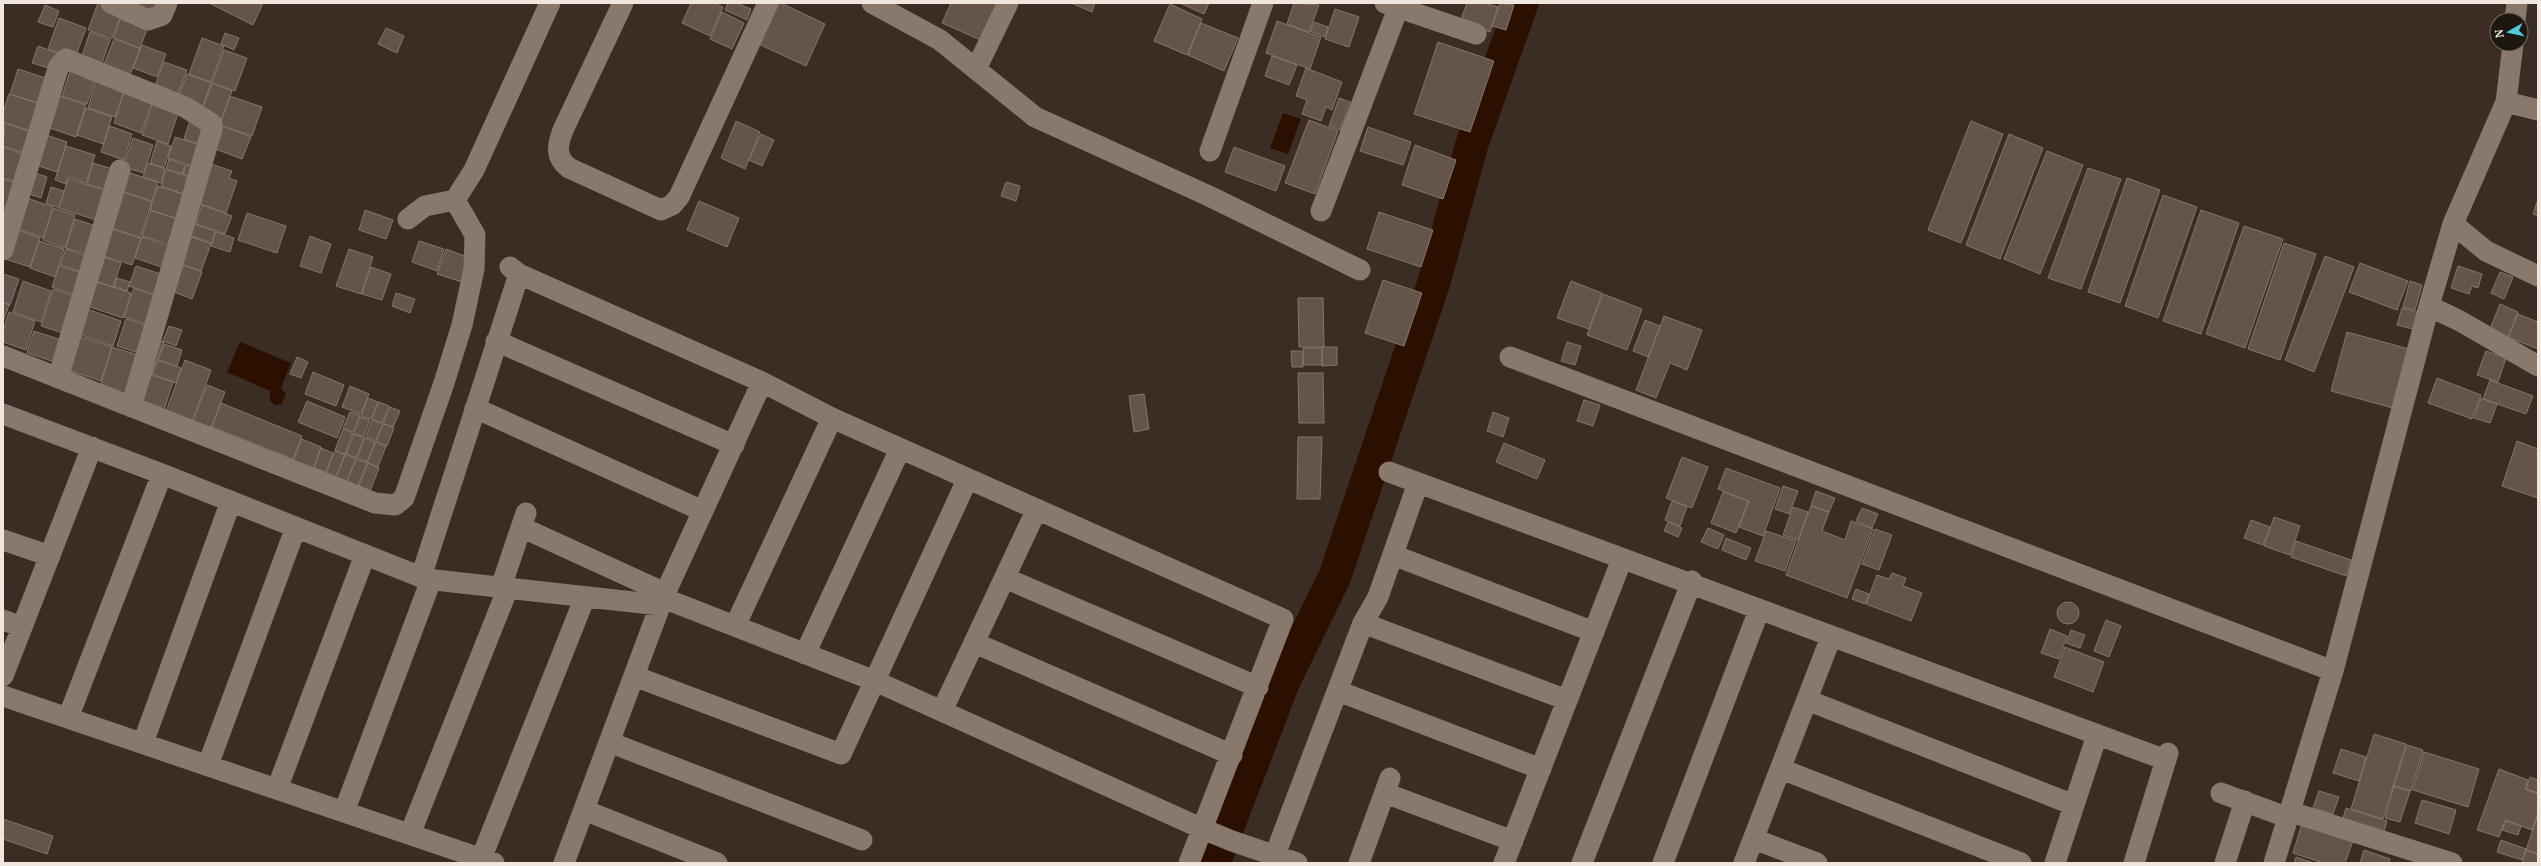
<svg xmlns="http://www.w3.org/2000/svg" width="2541" height="866" font-family="'Noto Serif',serif">
<style>
.water{fill:#2b1000}
.lines{fill:none;stroke-linecap:round;stroke-linejoin:round}
.river{stroke:#2b1000;stroke-width:33}
.building{fill:#645449;stroke:#857569}
.street{stroke:#89786c;stroke-width:21}
</style>
<rect width="100%" height="100%" fill="#3b2d23"/>
<path class="water" d="M 1283,113 L 1301,119 L 1288,154 L 1270,148 Z
M 240,342 L 291,363 L 281,388 L 286,394 L 282,404 L 275,405 L 270,401 L 270,391 L 227,372 Z"/>
<g class="lines">
<path class="river" d="M 1214,863 L 1284,681 L 1335,576 L 1434,282 L 1472,144 L 1522,3"/>
</g>
<path class="building" d="M 98,3 L 122,12 L 112,39 L 88,30 Z
M 130,3 L 160,3 L 155,15 Z
M 209,3 L 263,3 L 253,25 Z
M 691,3 L 714,3 L 723,7 L 710,36 L 682,23 Z
M 728,3 L 736,3 L 751,9 L 747,20 L 725,10 Z
M 772,3 L 781,3 L 825,24 L 806,66 L 754,42 Z
M 951,3 L 1000,3 L 983,41 L 942,23 Z
M 1071,3 L 1095,3 L 1092,12 Z
M 1180,3 L 1209,3 L 1204,14 Z
M 1294,3 L 1319,5 L 1309,32 L 1287,24 Z
M 1467,3 L 1485,3 L 1498,7 L 1490,32 L 1460,22 Z
M 1500,3 L 1514,5 L 1506,30 L 1492,26 Z
M 1170,4 L 1202,19 L 1187,55 L 1154,41 Z
M 45,5 L 59,11 L 53,27 L 38,22 Z
M 1335,9 L 1359,17 L 1349,47 L 1325,39 Z
M 722,12 L 744,23 L 732,49 L 710,39 Z
M 59,18 L 86,28 L 75,58 L 48,49 Z
M 120,19 L 147,29 L 140,48 L 114,38 Z
M 1277,21 L 1321,37 L 1310,69 L 1266,53 Z
M 1314,22 L 1328,27 L 1325,37 L 1310,31 Z
M 1201,23 L 1238,38 L 1224,71 L 1188,55 Z
M 386,28 L 404,36 L 397,53 L 378,44 Z
M 90,32 L 110,40 L 101,66 L 81,59 Z
M 225,33 L 239,38 L 234,50 L 221,44 Z
M 202,38 L 224,46 L 211,82 L 189,74 Z
M 114,39 L 140,49 L 129,77 L 103,67 Z
M 1438,42 L 1494,61 L 1470,132 L 1414,114 Z
M 142,45 L 166,54 L 157,77 L 133,68 Z
M 38,46 L 59,54 L 54,70 L 32,63 Z
M 224,50 L 247,58 L 235,91 L 212,83 Z
M 1272,56 L 1297,65 L 1289,85 L 1265,76 Z
M 164,62 L 187,70 L 177,97 L 154,88 Z
M 72,65 L 97,73 L 87,104 L 62,96 Z
M 1306,68 L 1342,82 L 1332,110 L 1326,107 L 1321,121 L 1302,114 L 1307,100 L 1296,96 Z
M 18,69 L 52,80 L 44,105 L 10,94 Z
M 187,74 L 211,83 L 202,109 L 177,100 Z
M 96,81 L 124,91 L 115,117 L 88,108 Z
M 212,83 L 232,91 L 220,123 L 200,116 Z
M 124,93 L 152,102 L 141,133 L 114,123 Z
M 9,94 L 46,106 L 37,133 L 3,122 L 3,113 Z
M 54,94 L 86,105 L 76,137 L 44,126 Z
M 230,96 L 262,107 L 252,136 L 220,125 Z
M 1339,98 L 1350,102 L 1340,130 L 1329,126 Z
M 153,102 L 179,110 L 168,144 L 142,135 Z
M 86,108 L 112,117 L 103,144 L 77,135 Z
M 190,120 L 209,126 L 203,145 L 184,139 Z
M 1309,120 L 1338,131 L 1315,194 L 1285,183 Z
M 736,121 L 760,132 L 745,169 L 721,158 Z
M 1971,121 L 2003,134 L 1961,243 L 1928,230 Z
M 5,123 L 37,134 L 30,155 L 3,146 Z
M 219,124 L 251,137 L 242,159 L 210,147 Z
M 110,126 L 132,134 L 124,160 L 101,152 Z
M 1368,127 L 1411,142 L 1403,165 L 1360,151 Z
M 43,134 L 67,142 L 57,172 L 33,164 Z
M 761,134 L 774,140 L 762,166 L 749,160 Z
M 2009,134 L 2043,148 L 2000,259 L 1966,245 Z
M 175,137 L 203,146 L 196,167 L 168,158 Z
M 133,138 L 153,145 L 144,173 L 123,167 Z
M 157,141 L 171,146 L 164,168 L 150,163 Z
M 1415,145 L 1456,160 L 1443,199 L 1402,185 Z
M 66,146 L 95,155 L 86,183 L 68,177 L 66,184 L 55,180 Z
M 3,147 L 29,156 L 20,183 L 3,178 Z
M 1234,147 L 1285,166 L 1276,191 L 1225,172 Z
M 2047,151 L 2083,165 L 2040,274 L 2004,259 Z
M 169,159 L 185,165 L 182,174 L 166,169 Z
M 93,163 L 119,171 L 113,192 L 87,184 Z
M 147,163 L 165,169 L 161,183 L 143,177 Z
M 211,164 L 232,171 L 229,178 L 237,181 L 226,213 L 198,203 Z
M 186,165 L 198,168 L 195,178 L 183,174 Z
M 2088,168 L 2121,179 L 2081,289 L 2048,278 Z
M 166,169 L 194,179 L 189,196 L 161,186 Z
M 124,171 L 158,182 L 152,201 L 118,190 Z
M 33,172 L 47,177 L 41,198 L 26,193 Z
M 2127,178 L 2160,190 L 2120,303 L 2088,292 Z
M 3,179 L 19,184 L 11,210 L 3,207 Z
M 68,179 L 105,190 L 96,220 L 59,208 Z
M 1006,182 L 1020,186 L 1016,201 L 1001,196 Z
M 158,186 L 189,196 L 182,220 L 150,210 Z
M 51,187 L 64,191 L 59,208 L 46,203 Z
M 120,191 L 152,202 L 140,238 L 109,227 Z
M 2163,195 L 2197,207 L 2158,318 L 2125,306 Z
M 24,197 L 53,207 L 43,238 L 13,227 Z
M 2538,199 L 2538,216 L 2533,214 Z
M 699,201 L 739,218 L 727,247 L 687,230 Z
M 202,205 L 232,216 L 225,234 L 196,224 Z
M 53,208 L 75,215 L 65,248 L 43,240 Z
M 151,210 L 182,221 L 174,246 L 142,236 Z
M 365,210 L 393,220 L 386,239 L 359,230 Z
M 2201,210 L 2239,223 L 2201,334 L 2163,321 Z
M 1379,212 L 1433,230 L 1421,267 L 1367,249 Z
M 247,213 L 286,226 L 277,253 L 238,240 Z
M 75,219 L 102,228 L 93,256 L 66,248 Z
M 192,223 L 215,231 L 212,243 L 188,235 Z
M 2244,226 L 2283,239 L 2245,348 L 2206,334 Z
M 15,229 L 40,238 L 30,267 L 5,259 Z
M 112,229 L 141,238 L 132,265 L 103,256 Z
M 216,232 L 234,238 L 230,252 L 211,246 Z
M 189,236 L 211,244 L 201,271 L 180,263 Z
M 310,236 L 331,244 L 321,273 L 300,266 Z
M 142,237 L 174,248 L 167,269 L 135,258 Z
M 39,241 L 64,249 L 55,277 L 30,268 Z
M 419,241 L 444,249 L 437,271 L 412,262 Z
M 2284,243 L 2316,254 L 2280,360 L 2248,349 Z
M 66,249 L 93,258 L 88,274 L 60,265 Z
M 349,249 L 373,257 L 361,294 L 336,286 Z
M 446,249 L 470,258 L 462,282 L 437,274 Z
M 2325,256 L 2354,267 L 2314,372 L 2285,360 Z
M 105,257 L 121,263 L 113,287 L 97,282 Z
M 2360,263 L 2408,281 L 2397,310 L 2349,292 Z
M 183,265 L 202,272 L 192,299 L 174,292 Z
M 59,266 L 88,275 L 81,297 L 52,287 Z
M 136,266 L 164,275 L 157,295 L 129,286 Z
M 2458,266 L 2482,274 L 2478,288 L 2472,286 L 2469,294 L 2451,288 Z
M 371,267 L 391,274 L 382,300 L 362,294 Z
M 2500,272 L 2513,277 L 2504,299 L 2491,293 Z
M 3,274 L 19,279 L 10,305 L 3,302 Z
M 117,278 L 130,282 L 127,291 L 114,286 Z
M 1383,280 L 1422,293 L 1404,346 L 1365,333 Z
M 23,281 L 51,291 L 41,322 L 13,312 Z
M 95,281 L 131,293 L 123,318 L 87,306 Z
M 1571,281 L 1602,293 L 1589,329 L 1557,318 Z
M 2410,281 L 2422,285 L 2415,310 L 2403,307 Z
M 134,288 L 159,297 L 149,325 L 124,317 Z
M 53,289 L 81,298 L 69,335 L 41,326 Z
M 396,293 L 415,299 L 410,313 L 392,306 Z
M 1603,294 L 1642,309 L 1627,350 L 1587,335 Z
M 1298,298 L 1323,298 L 1324,347 L 1299,347 Z
M 3,303 L 9,305 L 3,322 Z
M 2500,304 L 2518,312 L 2508,337 L 2490,329 Z
M 2402,308 L 2418,312 L 2413,329 L 2397,325 Z
M 87,309 L 121,321 L 113,346 L 79,334 Z
M 9,312 L 35,321 L 26,350 L 3,342 L 3,331 Z
M 2518,314 L 2538,322 L 2538,349 L 2508,337 Z
M 1664,316 L 1702,330 L 1687,370 L 1670,363 L 1656,398 L 1636,390 Z
M 126,319 L 148,326 L 139,353 L 117,346 Z
M 1645,320 L 1660,326 L 1648,357 L 1633,351 Z
M 169,326 L 182,330 L 176,346 L 163,341 Z
M 34,331 L 65,341 L 58,363 L 27,353 Z
M 2347,332 L 2409,349 L 2393,408 L 2331,391 Z
M 79,336 L 112,347 L 101,381 L 68,370 Z
M 155,339 L 164,342 L 152,374 L 144,371 Z
M 1567,342 L 1581,346 L 1575,365 L 1561,361 Z
M 164,344 L 182,350 L 177,366 L 158,360 Z
M 112,347 L 145,357 L 131,398 L 100,387 Z
M 1322,347 L 1337,347 L 1337,365 L 1322,366 Z
M 1303,348 L 1322,348 L 1322,365 L 1303,365 Z
M 1291,351 L 1303,351 L 1303,367 L 1292,367 Z
M 2486,351 L 2506,358 L 2498,382 L 2477,375 Z
M 297,357 L 308,362 L 301,378 L 290,374 Z
M 158,360 L 181,368 L 176,383 L 152,374 Z
M 185,360 L 211,370 L 191,424 L 165,414 Z
M 313,372 L 344,385 L 336,406 L 305,394 Z
M 1298,373 L 1323,373 L 1324,423 L 1299,423 Z
M 151,375 L 173,382 L 164,410 L 142,402 Z
M 2437,378 L 2481,395 L 2472,419 L 2428,403 Z
M 2490,380 L 2533,396 L 2526,414 L 2483,399 Z
M 207,385 L 225,392 L 211,428 L 193,421 Z
M 350,386 L 369,394 L 361,414 L 342,407 Z
M 1144,394 L 1149,429 L 1134,432 L 1129,396 Z
M 368,398 L 378,402 L 371,419 L 361,416 Z
M 2481,398 L 2497,404 L 2490,423 L 2474,418 Z
M 1584,400 L 1600,405 L 1593,426 L 1577,421 Z
M 307,401 L 345,417 L 337,438 L 298,422 Z
M 379,402 L 389,406 L 382,423 L 372,419 Z
M 221,403 L 302,436 L 293,459 L 212,427 Z
M 390,407 L 400,411 L 393,427 L 383,423 Z
M 350,412 L 360,415 L 353,432 L 343,428 Z
M 1493,412 L 1509,418 L 1503,437 L 1487,431 Z
M 360,417 L 370,420 L 364,437 L 354,433 Z
M 372,420 L 383,424 L 376,441 L 366,437 Z
M 383,424 L 394,428 L 387,446 L 376,442 Z
M 343,429 L 353,433 L 345,454 L 335,450 Z
M 354,434 L 364,438 L 356,458 L 346,454 Z
M 1298,437 L 1322,437 L 1320,499 L 1297,499 Z
M 365,438 L 375,442 L 367,462 L 357,458 Z
M 302,439 L 321,447 L 311,474 L 291,466 Z
M 2517,441 L 2538,449 L 2538,498 L 2502,486 Z
M 376,442 L 386,446 L 378,467 L 367,462 Z
M 1504,443 L 1545,460 L 1537,479 L 1496,462 Z
M 321,448 L 333,453 L 326,472 L 314,468 Z
M 335,451 L 345,455 L 336,477 L 326,473 Z
M 345,454 L 356,459 L 347,481 L 336,477 Z
M 1682,457 L 1708,467 L 1692,508 L 1666,498 Z
M 356,459 L 367,463 L 358,486 L 347,481 Z
M 368,463 L 379,468 L 370,491 L 359,486 Z
M 1726,468 L 1780,488 L 1763,536 L 1739,527 L 1749,501 L 1718,489 Z
M 1783,486 L 1798,491 L 1789,514 L 1775,509 Z
M 1816,491 L 1835,498 L 1829,512 L 1811,505 Z
M 1723,492 L 1748,501 L 1736,533 L 1711,523 Z
M 1672,501 L 1687,507 L 1680,526 L 1665,520 Z
M 1811,506 L 1829,512 L 1822,531 L 1845,540 L 1851,521 L 1873,529 L 1847,598 L 1786,575 Z
M 1793,507 L 1808,512 L 1798,540 L 1783,535 Z
M 1862,508 L 1878,514 L 1872,528 L 1856,521 Z
M 2274,517 L 2300,526 L 2290,555 L 2264,546 Z
M 2251,520 L 2270,527 L 2263,545 L 2244,538 Z
M 1668,522 L 1682,528 L 1678,537 L 1664,531 Z
M 1708,528 L 1724,535 L 1718,549 L 1701,542 Z
M 1875,529 L 1892,535 L 1879,570 L 1862,564 Z
M 1766,531 L 1796,541 L 1785,571 L 1755,561 Z
M 1726,538 L 1751,548 L 1746,560 L 1722,550 Z
M 2296,541 L 2351,560 L 2346,576 L 2291,557 Z
M 1892,573 L 1906,578 L 1903,586 L 1922,593 L 1911,621 L 1866,604 L 1877,575 L 1889,579 Z
M 1856,589 L 1869,594 L 1865,604 L 1852,599 Z
M2057 613a11 11 0 1 1 22 0a11 11 0 1 1-22 0Z
M 2106,620 L 2121,626 L 2109,657 L 2094,651 Z
M 2050,629 L 2067,636 L 2059,659 L 2041,653 Z
M 2071,630 L 2085,635 L 2080,648 L 2066,643 Z
M 2065,647 L 2104,662 L 2093,692 L 2054,677 Z
M 2374,734 L 2406,744 L 2383,819 L 2351,809 Z
M 2407,745 L 2423,750 L 2411,791 L 2394,786 Z
M 2341,749 L 2366,757 L 2359,781 L 2333,773 Z
M 2424,752 L 2479,769 L 2468,807 L 2413,790 Z
M 2499,769 L 2528,780 L 2525,789 L 2538,794 L 2538,813 L 2532,830 L 2505,820 L 2499,837 L 2477,830 Z
M 2530,777 L 2538,780 L 2538,793 L 2526,789 Z
M 2394,786 L 2410,791 L 2400,822 L 2385,818 Z
M 2319,791 L 2339,797 L 2333,814 L 2313,808 Z
M 2422,800 L 2456,810 L 2449,834 L 2415,823 Z
M 2346,808 L 2387,821 L 2383,835 L 2342,822 Z
M 2538,815 L 2538,854 L 2526,850 Z
M 3,819 L 53,836 L 47,854 L 3,839 Z
M 2506,821 L 2521,826 L 2518,835 L 2502,830 Z
M 2302,824 L 2353,841 L 2345,863 L 2323,863 L 2293,853 Z
M 2501,840 L 2526,849 L 2522,860 L 2497,852 Z
M 2364,850 L 2390,859 L 2389,863 L 2360,863 Z
M 2526,850 L 2538,855 L 2538,863 L 2522,863 Z
M 2296,857 L 2314,863 L 2294,863 Z"/>
<g class="lines">
<path class="street" d="M 111,3 L 148,20 L 162,15 L 167,3
M 623,3 L 563,130 C 557,146 555,157 569,168 L 661,210 L 672,205 L 679,197 L 768,3
M 872,3 L 940,40 L 1035,117 L 1209,196 L 1360,270
M 1385,3 L 1476,34
M 2515,20 L 2517,3
M 976,69 L 1008,3
M 2506,102 L 2538,110
M 1210,151 L 1263,3
M 1321,211 L 1400,3
M 408,219 L 425,206 L 455,200 L 474,170 L 550,3
M 2453,224 L 2486,251 L 2538,276
M 3,250 L 56,75 L 59,66 L 66,59 L 185,107 L 212,124 L 212,129 L 131,407
M 510,267 L 519,274 L 762,382 L 832,418 L 1283,619 L 1189,863
M 2429,306 L 2460,321 L 2538,366
M 496,341 L 734,445
M 3,356 L 375,503 L 395,505 L 404,498 L 444,383 L 462,325 L 474,269 L 475,235 L 455,200
M 1510,357 L 2333,671
M 58,378 L 120,170
M 475,408 L 703,511
M 3,414 L 162,474 L 426,579 L 660,605
M 1389,472 L 2166,760
M 521,527 L 665,593
M 3,540 L 50,556
M 1393,555 L 1594,632
M 421,577 L 519,274
M 1005,578 L 1258,687
M 501,587 L 526,513
M 663,598 L 875,681 L 1203,829 L 1232,841 L 1297,863
M 3,620 L 22,627
M 1363,623 L 1567,700
M 735,626 L 832,418
M 975,643 L 1232,755
M 805,654 L 900,449
M 3,676 L 92,447
M 634,676 L 841,754 L 967,480
M 1338,691 L 1541,769
M 3,696 L 494,863
M 1807,700 L 2074,805
M 942,711 L 1036,511
M 68,718 L 162,474
M 609,742 L 862,840
M 143,743 L 231,501
M 208,765 L 296,527
M 1781,769 L 2021,863
M 277,789 L 365,555
M 1385,793 L 1513,841
M 2221,793 L 2289,818
M 584,810 L 717,863
M 344,812 L 431,580
M 2291,812 L 2452,863
M 410,834 L 508,588
M 1754,839 L 1817,863
M 1275,855 L 1363,623 L 1378,597 L 1418,483
M 481,859 L 585,597
M 564,863 L 663,598 L 762,382
M 1359,863 L 1390,778
M 1504,863 L 1622,559
M 1582,863 L 1692,581
M 1663,863 L 1759,610
M 1744,863 L 1831,637
M 2055,863 L 2097,735
M 2134,863 L 2168,753
M 2225,863 L 2245,801
M 2274,863 L 2333,671 L 2429,306 L 2453,224 L 2506,102 L 2513,44"/>
</g>
<rect width="2541" height="866" fill="none" stroke="#efe6df" stroke-width="8"/>
<g transform="translate(2509 32) rotate(261)"><circle r="19" fill="#1d1712" stroke="#716a64"/>
<path d="M0-3L7 15L0 10L-7 15Z" fill="#53cadc"/>
<text y="-6" font-size="11" font-weight="bold" text-anchor="middle" fill="#efe6df">N</text>
</g>
</svg>
